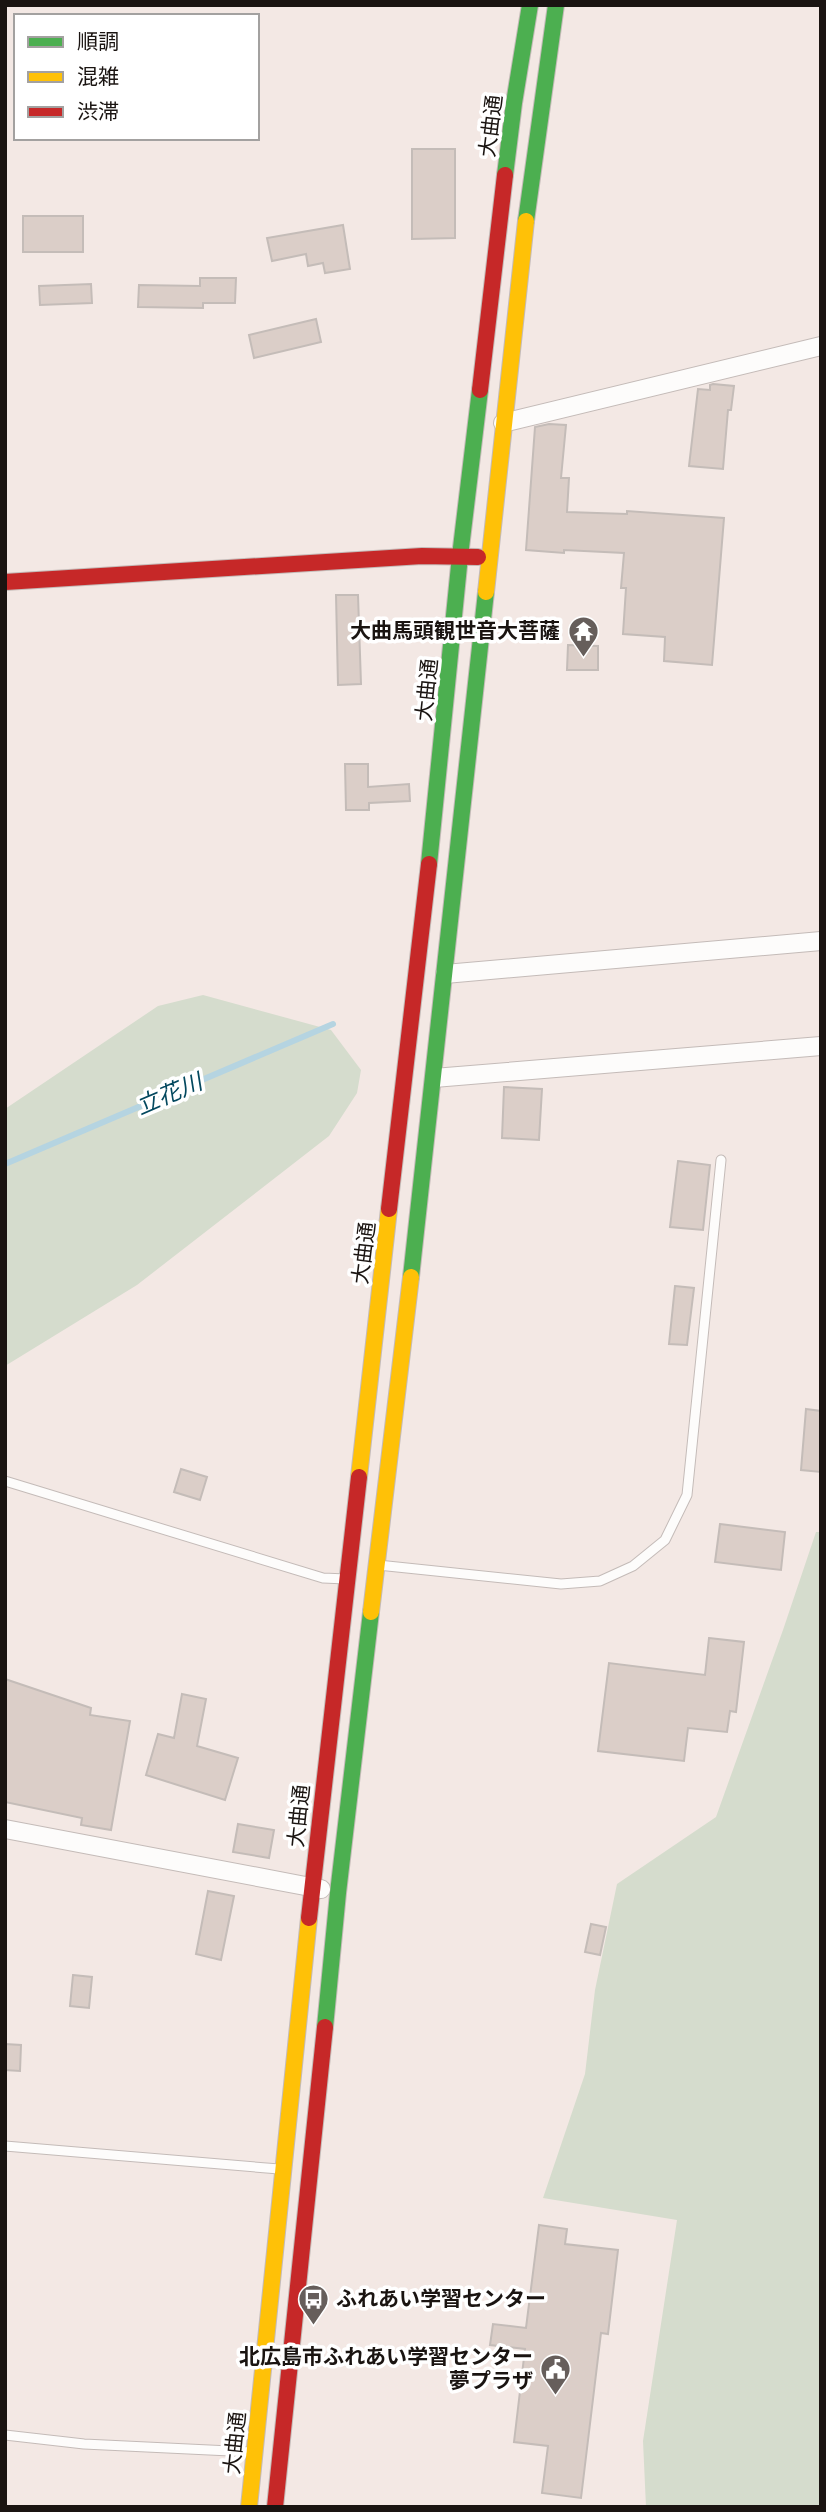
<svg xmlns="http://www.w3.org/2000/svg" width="826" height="2512" font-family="Montserrat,'Noto Sans JP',sans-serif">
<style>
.green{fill:#d5dccd}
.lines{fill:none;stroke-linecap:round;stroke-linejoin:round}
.stream{stroke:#b5d4e1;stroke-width:6}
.building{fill:#dbcec8;stroke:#c4bcb8;stroke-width:2}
.lane-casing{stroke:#c4bbb8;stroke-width:11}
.street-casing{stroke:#c4bbb8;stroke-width:20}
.fast-casing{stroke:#c4bbb8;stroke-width:18}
.slow-casing{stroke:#c4bbb8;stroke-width:18}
.jam-casing{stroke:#c4bbb8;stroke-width:18}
.lane{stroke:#fdfcfb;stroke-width:9}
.street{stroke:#fdfcfb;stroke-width:18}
.fast{stroke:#4caf50;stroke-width:16}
.slow{stroke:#ffc107;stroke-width:16}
.jam{stroke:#c62828;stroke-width:16}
.labels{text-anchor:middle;stroke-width:7;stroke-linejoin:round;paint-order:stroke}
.street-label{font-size:21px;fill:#1a1411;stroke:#fff}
.poi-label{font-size:21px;font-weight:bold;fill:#1a1411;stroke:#fff;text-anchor:end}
.water-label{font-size:23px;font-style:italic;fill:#03485e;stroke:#fff}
</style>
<rect width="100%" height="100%" fill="#f3e8e4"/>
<path class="green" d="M 203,995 L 331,1030 L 361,1070 L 357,1093 L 329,1136 L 137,1285 L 5,1366 L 5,1109 L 158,1006 Z
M 816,1532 L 821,1532 L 821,2507 L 646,2507 L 643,2441 L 677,2220 L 543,2198 L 585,2074 L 595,1990 L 617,1884 L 716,1817 L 783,1630 Z"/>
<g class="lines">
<path class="stream" d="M 5,1164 L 333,1024"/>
</g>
<path class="building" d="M 412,149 L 455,149 L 455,238 L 412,239 Z
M 23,216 L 83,216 L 83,252 L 23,252 Z
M 343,225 L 350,269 L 325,273 L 323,263 L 308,266 L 306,254 L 272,261 L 267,238 Z
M 200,278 L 236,278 L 235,303 L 203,303 L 203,308 L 138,307 L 139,285 L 200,286 Z
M 91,284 L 92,303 L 40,305 L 39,286 Z
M 316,319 L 321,342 L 254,358 L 249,335 Z
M 713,384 L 734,386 L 731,410 L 728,410 L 723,469 L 689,466 L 698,389 L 710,390 L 710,385 Z
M 549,424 L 566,425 L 561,478 L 569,478 L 567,512 L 627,514 L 627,511 L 724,518 L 712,665 L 664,661 L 665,637 L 623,634 L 626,588 L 621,588 L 624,553 L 564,550 L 564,553 L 526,550 L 535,427 Z
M 336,595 L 358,595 L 361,684 L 338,685 Z
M 568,645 L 598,646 L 598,670 L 567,670 Z
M 345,764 L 368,764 L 368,787 L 409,784 L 410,801 L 369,803 L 369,810 L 346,810 Z
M 504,1087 L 542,1089 L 539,1140 L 502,1138 Z
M 678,1161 L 710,1165 L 703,1230 L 670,1227 Z
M 675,1286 L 694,1288 L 687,1345 L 669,1344 Z
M 806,1409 L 821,1411 L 821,1472 L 801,1470 Z
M 181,1469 L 207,1477 L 200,1500 L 174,1492 Z
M 720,1524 L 785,1532 L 781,1570 L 715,1562 Z
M 709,1638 L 744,1642 L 736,1712 L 730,1711 L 727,1732 L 688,1728 L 684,1761 L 598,1751 L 609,1663 L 705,1675 Z
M 5,1679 L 91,1708 L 90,1715 L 130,1721 L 111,1830 L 81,1825 L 82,1818 L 5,1802 Z
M 182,1694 L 206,1699 L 197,1746 L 238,1758 L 225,1800 L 146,1775 L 158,1734 L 174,1738 Z
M 238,1824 L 274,1830 L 269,1858 L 233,1852 Z
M 208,1891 L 234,1896 L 221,1960 L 196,1954 Z
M 591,1924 L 606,1927 L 600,1955 L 585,1952 Z
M 73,1975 L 92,1977 L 89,2008 L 70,2006 Z
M 5,2044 L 21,2045 L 20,2071 L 5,2070 Z
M 539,2225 L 567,2229 L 565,2244 L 618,2250 L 608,2334 L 601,2333 L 581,2498 L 542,2493 L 548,2446 L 514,2442 L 525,2349 L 490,2345 L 493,2324 L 526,2328 Z"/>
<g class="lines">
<defs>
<path id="lane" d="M 5,1481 L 323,1578 L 346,1579
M 378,1565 L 561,1584 L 600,1581 L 633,1566 L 665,1540 L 687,1495 L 721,1160
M 5,2146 L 279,2169
M 5,2435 L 84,2444 L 251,2452"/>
<path id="street" d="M 503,423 L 821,346
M 445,974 L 821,941
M 434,1078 L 821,1046
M 5,1829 L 321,1889"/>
<path id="fast" d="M 505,175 L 514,103 L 530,5
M 526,221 L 556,5
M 429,864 L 460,556 L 480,390
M 411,1277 L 486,592
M 325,2027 L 338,1893 L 371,1612"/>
<path id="slow" d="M 486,592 L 526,221
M 359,1477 L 389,1209
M 371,1612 L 411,1277
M 249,2507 L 309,1918"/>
<path id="jam" d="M 480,390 L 505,175
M 5,582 L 422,556 L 478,557
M 389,1209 L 429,864
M 309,1918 L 359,1477
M 275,2507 L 325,2027"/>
</defs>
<use href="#lane" class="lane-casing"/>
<use href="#street" class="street-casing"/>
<use href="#fast" class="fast-casing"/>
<use href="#slow" class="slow-casing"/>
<use href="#jam" class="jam-casing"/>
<use href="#lane" class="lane"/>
<use href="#street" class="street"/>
<use href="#fast" class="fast"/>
<use href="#slow" class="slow"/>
<use href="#jam" class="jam"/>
</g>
<defs>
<symbol id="temple-pin" viewBox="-11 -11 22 30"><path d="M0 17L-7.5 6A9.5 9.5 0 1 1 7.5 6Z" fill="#665e5b" stroke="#fff"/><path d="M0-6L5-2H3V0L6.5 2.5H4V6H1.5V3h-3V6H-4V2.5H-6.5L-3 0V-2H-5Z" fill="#fff"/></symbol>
<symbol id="bus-pin" viewBox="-11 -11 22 30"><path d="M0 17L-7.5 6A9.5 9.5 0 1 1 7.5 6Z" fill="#665e5b" stroke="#fff"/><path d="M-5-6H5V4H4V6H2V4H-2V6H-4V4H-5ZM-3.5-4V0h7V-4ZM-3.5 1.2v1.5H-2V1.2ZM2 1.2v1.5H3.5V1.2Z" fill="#fff"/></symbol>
<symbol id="civic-pin" viewBox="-11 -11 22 30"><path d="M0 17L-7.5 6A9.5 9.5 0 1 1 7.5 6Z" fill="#665e5b" stroke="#fff"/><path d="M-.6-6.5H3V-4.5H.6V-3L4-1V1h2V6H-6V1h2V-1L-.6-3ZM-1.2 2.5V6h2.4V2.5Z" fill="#fff"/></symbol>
</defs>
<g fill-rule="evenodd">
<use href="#temple-pin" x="566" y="614" width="35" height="47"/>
<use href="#bus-pin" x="296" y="2282" width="35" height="47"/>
<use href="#civic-pin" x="538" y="2352" width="35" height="47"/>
</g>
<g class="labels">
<g class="street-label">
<text transform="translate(491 126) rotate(-83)" y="7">大曲通</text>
<text transform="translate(427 690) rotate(-84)" y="7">大曲通</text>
<text transform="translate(364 1253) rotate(-83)" y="7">大曲通</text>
<text transform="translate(299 1816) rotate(-84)" y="7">大曲通</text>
<text transform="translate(235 2443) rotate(-84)" y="7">大曲通</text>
</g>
<g class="poi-label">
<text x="560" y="638">大曲馬頭観世音大菩薩</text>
<text x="336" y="2306" text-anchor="start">ふれあい学習センター</text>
<text x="533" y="2364">北広島市ふれあい学習センター<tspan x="533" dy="24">夢プラザ</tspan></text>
</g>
<g class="water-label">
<text transform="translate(169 1094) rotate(-23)" y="8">立花川</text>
</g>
</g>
<rect width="826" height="2512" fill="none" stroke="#1a1411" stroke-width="14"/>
<rect x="14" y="14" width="245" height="126" fill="#ffffff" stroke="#a3a1a0" stroke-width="2"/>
<rect x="28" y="37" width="35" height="10" fill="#4caf50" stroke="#a3a1a0" stroke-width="2"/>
<text x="77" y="49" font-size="21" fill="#1a1411">順調</text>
<rect x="28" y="72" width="35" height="10" fill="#ffc107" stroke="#a3a1a0" stroke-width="2"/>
<text x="77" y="84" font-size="21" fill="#1a1411">混雑</text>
<rect x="28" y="107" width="35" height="10" fill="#c62828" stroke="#a3a1a0" stroke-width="2"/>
<text x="77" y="119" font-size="21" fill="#1a1411">渋滞</text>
</svg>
